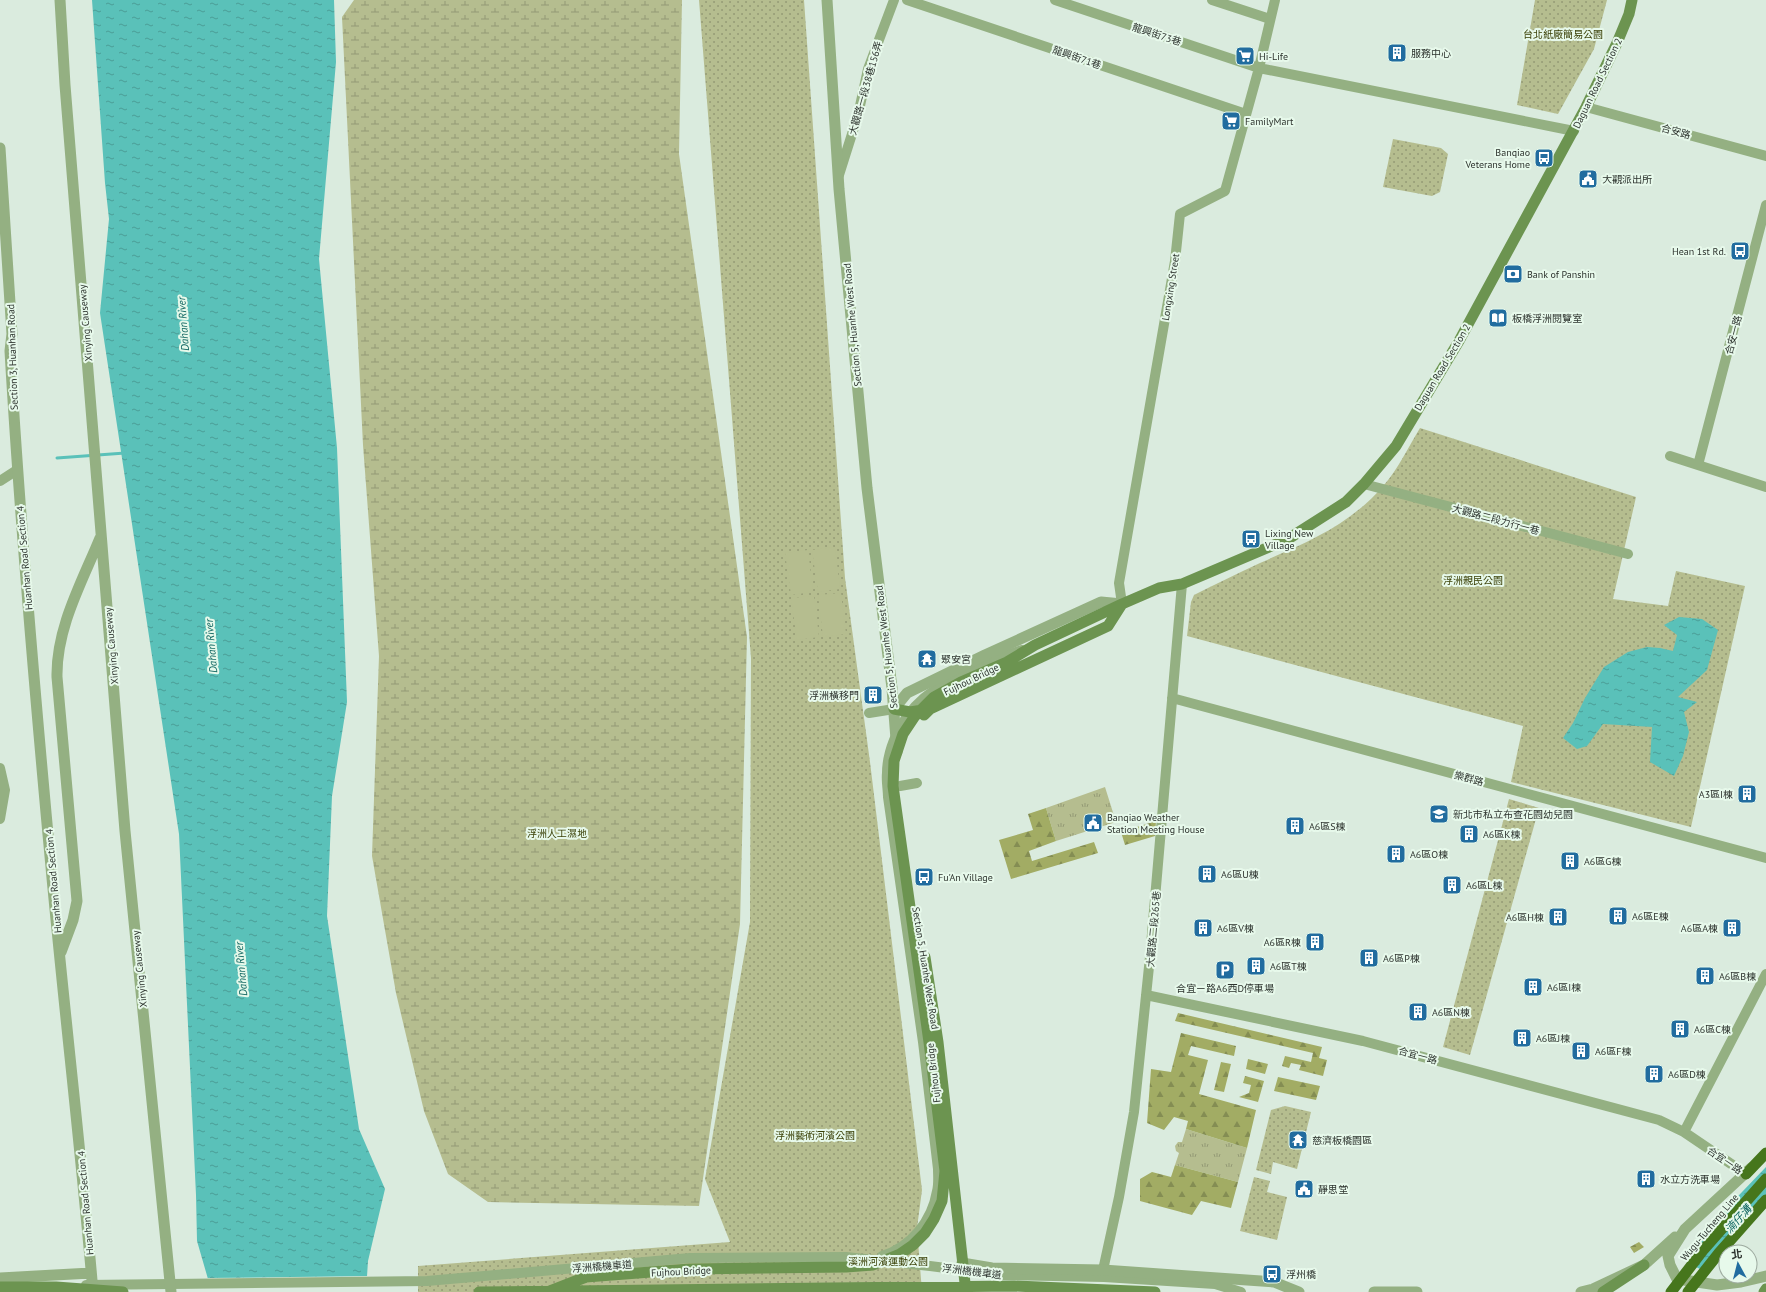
<svg xmlns="http://www.w3.org/2000/svg" width="1766" height="1292" font-family="'PT Sans','Noto Sans TC',sans-serif">
<style>
.grass{fill:url(#grass-tufts)}
.forest{fill:url(#forest-firs)}
.wetland{fill:url(#wetland-marsh)}
.park{fill:url(#park-dots)}
.pitch{fill:#b5bd8f}
.water{fill:url(#water-ripples)}
.pier{fill:#daebde}
.lines{fill:none;stroke-linecap:round;stroke-linejoin:round}
.stream{stroke:#5ac1b9;stroke-width:3}
.minor{stroke:#94b082;stroke-width:10}
.tertiary{stroke:#94b082;stroke-width:11}
.secondary{stroke:#6c9450;stroke-width:11}
.trunk{stroke:#46761c;stroke-width:11}
.labels{text-anchor:middle;stroke-width:4;stroke-linejoin:round;paint-order:stroke}
.street-label{font-size:10px;fill:#2d332e;stroke:#e7f9eb}
.park-label{font-size:10px;fill:#393f05;stroke:#e7f9eb}
.poi-label{font-size:10px;fill:#2d332e;stroke:#e7f9eb;text-anchor:start}
.water-label{font-size:11px;font-style:italic;fill:#0e6560;stroke:#e7f9eb}
</style>
<defs>
<pattern id="grass-tufts" width="24" height="20" patternUnits="userSpaceOnUse"><rect width="24" height="20" fill="#b5bd8f"/><path d="M3 7l-1-3M5 7V3M7 7l1-3M15 17l-1-3M17 17v-4M19 17l1-3" fill="none" stroke="#949a75"/></pattern>
<pattern id="forest-firs" width="22" height="20" patternUnits="userSpaceOnUse"><rect width="22" height="20" fill="#a2ac64"/><path d="M5 1l3.5 6h-7zM16 11l3.5 6h-7z" fill="#848d53"/></pattern>
<pattern id="wetland-marsh" width="20" height="14" patternUnits="userSpaceOnUse"><rect width="20" height="14" fill="#b5bd8f"/><path d="M1 5h8M5 5V1M11 12h8M15 12V8" fill="none" stroke="#949a75"/></pattern>
<pattern id="park-dots" width="8" height="8" patternUnits="userSpaceOnUse"><rect width="8" height="8" fill="#b5bd8f"/><path d="M2 2h.1M6 6h.1" fill="none" stroke="#949a75" stroke-width="1.8" stroke-linecap="round"/></pattern>
<pattern id="water-ripples" width="26" height="14" patternUnits="userSpaceOnUse"><rect width="26" height="14" fill="#5ac1b9"/><path d="M2 4q2-2 4 0t4 0M15 11q2-2 4 0t4 0" fill="none" stroke="#4b9d97"/></pattern>
</defs>
<rect width="100%" height="100%" fill="#daebde"/>
<path class="grass" d="M 1105,787 L 1116,822 L 1056,841 L 1046,808 Z
M 1186,1129 L 1247,1148 L 1238,1182 L 1175,1165 L 1179,1153 L 1176,1151 L 1175,1146 L 1178,1142 L 1182,1142 Z"/>
<path class="forest" d="M 1046,808 L 1056,841 L 1029,851 L 1032,861 L 1094,842 L 1098,853 L 1011,879 L 999,840 L 1033,830 L 1028,814 Z
M 1156,821 L 1155,836 L 1125,845 L 1121,832 Z
M 1178,1013 L 1322,1047 L 1319,1058 L 1327,1060 L 1323,1076 L 1299,1070 L 1301,1065 L 1291,1063 L 1289,1068 L 1282,1066 L 1285,1056 L 1311,1062 L 1313,1053 L 1175,1021 Z
M 1181,1033 L 1236,1046 L 1234,1056 L 1191,1046 L 1188,1055 L 1208,1060 L 1199,1094 L 1256,1110 L 1247,1148 L 1186,1129 L 1188,1121 L 1174,1117 L 1164,1130 L 1147,1123 L 1151,1069 L 1171,1072 Z
M 1248,1059 L 1268,1064 L 1265,1074 L 1246,1069 Z
M 1221,1062 L 1231,1064 L 1224,1092 L 1214,1090 Z
M 1245,1076 L 1264,1081 L 1258,1102 L 1239,1097 L 1249,1093 L 1251,1085 L 1243,1083 Z
M 1278,1077 L 1320,1086 L 1316,1100 L 1274,1091 Z
M 1175,1165 L 1238,1182 L 1231,1208 L 1201,1201 L 1192,1215 L 1140,1201 L 1140,1179 L 1152,1172 L 1171,1177 Z
M 1639,1242 L 1644,1247 L 1634,1253 L 1630,1247 Z"/>
<path class="wetland" d="M 354,0 L 682,0 L 679,154 L 747,637 L 740,924 L 699,1206 L 488,1202 L 448,1174 L 424,1111 L 396,993 L 372,856 L 379,656 L 363,445 L 342,17 Z"/>
<path class="park" d="M 699,0 L 804,0 L 845,578 L 870,762 L 922,1190 L 917,1228 L 922,1292 L 418,1292 L 418,1266 L 730,1242 L 705,1179 L 750,922 L 751,658 Z
M 1535,0 L 1607,0 L 1594,49 L 1558,114 L 1517,105 Z
M 1393,139 L 1441,148 L 1448,154 L 1440,192 L 1432,196 L 1383,187 Z
M 1420,428 L 1636,497 L 1613,599 L 1668,606 L 1676,571 L 1745,586 L 1691,827 L 1511,782 L 1523,726 L 1187,636 L 1191,602 L 1194,595 C 1216,584 1238,573 1260,563 C 1307,542 1349,526 1384,485 C 1398,469 1409,446 1420,428 Z
M 1509,799 L 1539,808 L 1470,1055 L 1443,1047 Z
M 1285,1106 L 1311,1112 L 1297,1169 L 1273,1162 L 1271,1174 L 1256,1170 L 1271,1110 Z
M 1254,1177 L 1270,1181 L 1267,1192 L 1287,1197 L 1277,1240 L 1240,1231 Z"/>
<path class="pitch" d="M 835,547 L 840,589 L 818,592 L 812,550 Z
M 808,550 L 813,592 L 791,595 L 785,553 Z
M 841,593 L 846,634 L 823,637 L 818,595 Z
M 814,596 L 819,637 L 797,640 L 791,598 Z"/>
<path class="water" d="M 92,0 L 334,0 L 336,62 L 319,259 L 337,448 L 347,702 L 332,796 L 327,916 L 359,1129 L 385,1189 L 368,1261 L 366,1292 L 208,1279 L 197,1241 L 196,1195 L 179,834 L 100,313 L 109,219 L 105,183 Z
M 1679,617 L 1702,619 L 1718,630 L 1707,670 L 1678,697 L 1697,702 L 1684,712 L 1689,732 L 1683,756 L 1674,776 L 1650,762 L 1652,727 L 1603,724 L 1587,746 L 1577,749 L 1563,738 L 1573,723 L 1585,698 L 1604,667 L 1628,652 L 1647,647 L 1660,648 L 1673,651 L 1677,635 L 1664,625 Z
M 1766,1167 L 1766,1208 L 1702,1270 L 1696,1267 L 1692,1261 L 1694,1249 L 1718,1217 Z"/>
<path class="pier" d="M 369,1276 L 368,1292 L 207,1292 L 205,1278 Z"/>
<g class="lines">
<path class="stream" d="M 57,458 L 125,453"/>
<path class="minor" d="M 907,0 L 1246,114
M 1055,0 L 1259,68 L 1574,131
M 1212,0 L 1270,19
M 1586,107 L 1766,156
M 839,175 L 858,115 L 868,69 L 894,0
M 1670,456 L 1766,487
M 1698,465 L 1766,205
M 0,481 L 17,470
M 1364,484 L 1628,554
M 1122,604 L 1119,583 L 1175,261 L 1180,214 L 1225,191 L 1259,68 L 1275,0
M 1172,698 L 1766,858
M 869,713 L 894,709
M 0,768 L 5,790 L 0,819
M 900,786 L 917,783
M 1146,995 L 1363,1041 L 1659,1120 L 1684,1132 L 1746,1174
M 1684,1132 L 1766,974
M 882,1256 C 911,1247 932,1221 937,1191 C 939,1184 938,1176 938,1169 L 923,1042 L 888,797 C 888,789 886,781 887,773 C 887,762 890,750 894,740 C 909,703 934,688 968,672 C 986,664 1003,656 1022,650
M 1103,1270 L 1119,1197 L 1134,1112 L 1150,957 L 1182,584
M 86,1285 L 427,1281 L 690,1258 L 846,1257 L 930,1266 L 1000,1275 L 1104,1277 L 1215,1284 L 1241,1292"/>
<path class="tertiary" d="M 60,0 L 65,85 L 125,831 L 171,1292
M 827,0 L 839,189 L 867,488 L 892,688 L 897,752
M 0,148 L 12,334 L 10,351 C 20,523 35,695 51,867 C 64,1009 81,1150 93,1292
M 894,709 L 907,693 L 985,655 L 1101,602 L 1122,604
M 61,952 L 73,920 L 77,901 L 57,677 C 56,628 82,582 100,538
M 1751,1168 L 1685,1229 L 1668,1256 L 1670,1265 L 1677,1279 L 1717,1285 L 1741,1282 L 1766,1276
M 962,1263 L 992,1268 L 1103,1270 L 1274,1282 L 1299,1292
M 0,1278 L 91,1273
M 1374,1292 L 1417,1292
M 1581,1292 L 1593,1289 L 1644,1265 L 1675,1237"/>
<path class="secondary" d="M 894,709 L 910,712 L 923,710
M 924,715 L 930,709 L 1108,626 L 1122,604
M 925,957 L 938,1042 L 966,1292
M 0,1287 L 56,1287 L 123,1292
M 550,1291 L 586,1277 L 690,1269 L 846,1267 L 873,1265 L 900,1254 L 913,1245 L 925,1233 L 934,1219 L 942,1201 L 945,1171 L 929,1042 L 893,786 L 894,761 L 903,734 L 915,716 L 934,697 L 961,682 L 1007,662 L 1035,645 L 1122,604 L 1159,588 L 1182,584 L 1288,539 L 1346,502 L 1364,484 L 1396,446 L 1459,341 L 1586,107 L 1617,43 L 1629,14 L 1632,0
M 479,1292 L 1014,1286 L 1155,1292
M 1603,1292 L 1644,1265
M 1764,1292 L 1766,1289"/>
<path class="trunk" d="M 1746,1174 L 1766,1153
M 1671,1292 L 1704,1249 L 1766,1179
M 1688,1292 L 1719,1253 L 1766,1200"/>
</g>
<defs>
<symbol id="building-square" viewBox="-11 -11 22 22"><rect x="-9" y="-9" width="18" height="18" rx="4" fill="#216c9f" stroke="#e7f9eb"/><path d="M-4-6H4V6H1V3H-1V6H-4ZM-2.5-4.3h1.7v1.8h-1.7ZM.8-4.3h1.7v1.8H.8ZM-2.5-1h1.7V.8h-1.7ZM.8-1h1.7V.8H.8Z" fill="#fff"/></symbol>
<symbol id="supermarket-square" viewBox="-11 -11 22 22"><rect x="-9" y="-9" width="18" height="18" rx="4" fill="#216c9f" stroke="#e7f9eb"/><path d="M-6-5.5h2.5l.6 2H6L4.5 2H-2.5L-4.4-4H-6ZM-1.5 3.2a1.3 1.3 0 1 0 .1 0ZM3 3.2a1.3 1.3 0 1 0 .1 0Z" fill="#fff"/></symbol>
<symbol id="bus-square" viewBox="-11 -11 22 22"><rect x="-9" y="-9" width="18" height="18" rx="4" fill="#216c9f" stroke="#e7f9eb"/><path d="M-5-6H5V4H4V6H2V4H-2V6H-4V4H-5ZM-3.5-4V0h7V-4ZM-3.5 1.2v1.5H-2V1.2ZM2 1.2v1.5H3.5V1.2Z" fill="#fff"/></symbol>
<symbol id="civic-square" viewBox="-11 -11 22 22"><rect x="-9" y="-9" width="18" height="18" rx="4" fill="#216c9f" stroke="#e7f9eb"/><path d="M-.6-6.5H3V-4.5H.6V-3L4-1V1h2V6H-6V1h2V-1L-.6-3ZM-1.2 2.5V6h2.4V2.5Z" fill="#fff"/></symbol>
<symbol id="bank-square" viewBox="-11 -11 22 22"><rect x="-9" y="-9" width="18" height="18" rx="4" fill="#216c9f" stroke="#e7f9eb"/><path d="M-6-4H6V4H-6ZM0-2.3a2.3 2.3 0 1 0 0 4.6a2.3 2.3 0 1 0 0-4.6Z" fill="#fff"/></symbol>
<symbol id="library-square" viewBox="-11 -11 22 22"><rect x="-9" y="-9" width="18" height="18" rx="4" fill="#216c9f" stroke="#e7f9eb"/><path d="M-6-4Q-3-5.5-.7-3.5V5Q-3 3-6 4ZM6-4Q3-5.5 .7-3.5V5Q3 3 6 4Z" fill="#fff"/></symbol>
<symbol id="temple-square" viewBox="-11 -11 22 22"><rect x="-9" y="-9" width="18" height="18" rx="4" fill="#216c9f" stroke="#e7f9eb"/><path d="M0-6L5-2H3V0L6.5 2.5H4V6H1.5V3h-3V6H-4V2.5H-6.5L-3 0V-2H-5Z" fill="#fff"/></symbol>
<symbol id="school-square" viewBox="-11 -11 22 22"><rect x="-9" y="-9" width="18" height="18" rx="4" fill="#216c9f" stroke="#e7f9eb"/><path d="M0-5L7-2L0 1L-7-2ZM-4 1L0 2.5L4 1V4Q0 6-4 4Z" fill="#fff"/></symbol>
<symbol id="parking-square" viewBox="-11 -11 22 22"><rect x="-9" y="-9" width="18" height="18" rx="4" fill="#216c9f" stroke="#e7f9eb"/><path d="M-3.5-5.5H1a3.5 3.5 0 0 1 0 7H-1V5.5H-3.5ZM-1-3.4V-.6H.8a1.4 1.4 0 0 0 0-2.8Z" fill="#fff"/></symbol>
</defs>
<g fill-rule="evenodd">
<use href="#building-square" x="1386" y="42" width="22" height="22"/>
<use href="#supermarket-square" x="1234" y="45" width="22" height="22"/>
<use href="#supermarket-square" x="1220" y="110" width="22" height="22"/>
<use href="#bus-square" x="1533" y="147" width="22" height="22"/>
<use href="#civic-square" x="1577" y="168" width="22" height="22"/>
<use href="#bus-square" x="1729" y="240" width="22" height="22"/>
<use href="#bank-square" x="1502" y="263" width="22" height="22"/>
<use href="#library-square" x="1487" y="307" width="22" height="22"/>
<use href="#bus-square" x="1240" y="528" width="22" height="22"/>
<use href="#temple-square" x="916" y="648" width="22" height="22"/>
<use href="#building-square" x="862" y="684" width="22" height="22"/>
<use href="#building-square" x="1736" y="783" width="22" height="22"/>
<use href="#school-square" x="1428" y="803" width="22" height="22"/>
<use href="#civic-square" x="1082" y="812" width="22" height="22"/>
<use href="#building-square" x="1284" y="815" width="22" height="22"/>
<use href="#building-square" x="1458" y="823" width="22" height="22"/>
<use href="#building-square" x="1385" y="843" width="22" height="22"/>
<use href="#building-square" x="1559" y="850" width="22" height="22"/>
<use href="#building-square" x="1196" y="863" width="22" height="22"/>
<use href="#bus-square" x="913" y="866" width="22" height="22"/>
<use href="#building-square" x="1441" y="874" width="22" height="22"/>
<use href="#building-square" x="1607" y="905" width="22" height="22"/>
<use href="#building-square" x="1547" y="906" width="22" height="22"/>
<use href="#building-square" x="1192" y="917" width="22" height="22"/>
<use href="#building-square" x="1721" y="917" width="22" height="22"/>
<use href="#building-square" x="1304" y="931" width="22" height="22"/>
<use href="#building-square" x="1358" y="947" width="22" height="22"/>
<use href="#building-square" x="1245" y="955" width="22" height="22"/>
<use href="#parking-square" x="1214" y="959" width="22" height="22"/>
<use href="#building-square" x="1694" y="965" width="22" height="22"/>
<use href="#building-square" x="1522" y="976" width="22" height="22"/>
<use href="#building-square" x="1407" y="1001" width="22" height="22"/>
<use href="#building-square" x="1669" y="1018" width="22" height="22"/>
<use href="#building-square" x="1511" y="1027" width="22" height="22"/>
<use href="#building-square" x="1570" y="1040" width="22" height="22"/>
<use href="#building-square" x="1643" y="1063" width="22" height="22"/>
<use href="#temple-square" x="1287" y="1129" width="22" height="22"/>
<use href="#building-square" x="1635" y="1168" width="22" height="22"/>
<use href="#civic-square" x="1293" y="1178" width="22" height="22"/>
<use href="#bus-square" x="1261" y="1263" width="22" height="22"/>
</g>
<g class="labels">
<g class="street-label">
<text transform="translate(1157 34) rotate(18)" y="4">龍興街73巷</text>
<text transform="translate(1077 57) rotate(19)" y="4">龍興街71巷</text>
<text transform="translate(1597 83) rotate(-64)" y="4">Daguan Road Section 2</text>
<text transform="translate(865 88) rotate(-74)" y="4">大觀路一段38巷156弄</text>
<text transform="translate(1676 131) rotate(15)" y="4">合安路</text>
<text transform="translate(1170 287) rotate(-81)" y="4">Longxing Street</text>
<text transform="translate(85 323) rotate(-95)" y="4">Xinying Causeway</text>
<text transform="translate(852 325) rotate(-95)" y="4">Section 5, Huanhe West Road</text>
<text transform="translate(1733 335) rotate(-76)" y="4">合安一路</text>
<text transform="translate(12 357) rotate(-92)" y="4">Section 3, Huanhan Road</text>
<text transform="translate(1442 367) rotate(-59)" y="4">Daguan Road Section 2</text>
<text transform="translate(1496 519) rotate(15)" y="4">大觀路二段力行一巷</text>
<text transform="translate(24 558) rotate(-95)" y="4">Huanhan Road Section 4</text>
<text transform="translate(111 646) rotate(-95)" y="4">Xinying Causeway</text>
<text transform="translate(886 647) rotate(-97)" y="4">Section 5, Huanhe West Road</text>
<text transform="translate(971 679) rotate(-26)" y="4">Fujhou Bridge</text>
<text transform="translate(1469 778) rotate(15)" y="4">樂群路</text>
<text transform="translate(53 881) rotate(-95)" y="4">Huanhan Road Section 4</text>
<text transform="translate(1153 929) rotate(-85)" y="4">大觀路二段265巷</text>
<text transform="translate(926 968) rotate(81)" y="4">Section 5, Huanhe West Road</text>
<text transform="translate(139 969) rotate(-96)" y="4">Xinying Causeway</text>
<text transform="translate(1418 1055) rotate(15)" y="4">合宜一路</text>
<text transform="translate(933 1073) rotate(-97)" y="4">Fujhou Bridge</text>
<text transform="translate(1725 1160) rotate(34)" y="4">合宜一路</text>
<text transform="translate(85 1203) rotate(-95)" y="4">Huanhan Road Section 4</text>
<text transform="translate(1709 1227) rotate(-50)" y="4">Wugu-Tucheng Line</text>
<text transform="translate(602 1266) rotate(-4)" y="4">浮洲橋機車道</text>
<text transform="translate(681 1271) rotate(-3)" y="4">Fujhou Bridge</text>
<text transform="translate(972 1271) rotate(7)" y="4">浮洲橋機車道</text>
</g>
<g class="park-label">
<text x="1563" y="38">台北紙廠簡易公園</text>
<text x="1473" y="584">浮洲親民公園</text>
<text x="557" y="837">浮洲人工濕地</text>
<text x="815" y="1139">浮洲藝術河濱公園</text>
<text x="888" y="1265">溪洲河濱運動公園</text>
</g>
<g class="poi-label">
<text x="1411" y="57">服務中心</text>
<text x="1259" y="60">Hi-Life</text>
<text x="1245" y="125">FamilyMart</text>
<text x="1530" y="156" text-anchor="end">Banqiao<tspan x="1530" dy="12">Veterans Home</tspan></text>
<text x="1602" y="183">大觀派出所</text>
<text x="1726" y="255" text-anchor="end">Hean 1st Rd.</text>
<text x="1527" y="278">Bank of Panshin</text>
<text x="1512" y="322">板橋浮洲閱覽室</text>
<text x="1265" y="537">Lixing New<tspan x="1265" dy="12">Village</tspan></text>
<text x="941" y="663">聚安宮</text>
<text x="859" y="699" text-anchor="end">浮洲橫移門</text>
<text x="1733" y="798" text-anchor="end">A3區I棟</text>
<text x="1453" y="818">新北市私立布查花園幼兒園</text>
<text x="1107" y="821">Banqiao Weather<tspan x="1107" dy="12">Station Meeting House</tspan></text>
<text x="1309" y="830">A6區S棟</text>
<text x="1483" y="838">A6區K棟</text>
<text x="1410" y="858">A6區O棟</text>
<text x="1584" y="865">A6區G棟</text>
<text x="1221" y="878">A6區U棟</text>
<text x="938" y="881">Fu'An Village</text>
<text x="1466" y="889">A6區L棟</text>
<text x="1632" y="920">A6區E棟</text>
<text x="1544" y="921" text-anchor="end">A6區H棟</text>
<text x="1217" y="932">A6區V棟</text>
<text x="1718" y="932" text-anchor="end">A6區A棟</text>
<text x="1301" y="946" text-anchor="end">A6區R棟</text>
<text x="1383" y="962">A6區P棟</text>
<text x="1270" y="970">A6區T棟</text>
<text x="1719" y="980">A6區B棟</text>
<text x="1547" y="991">A6區I棟</text>
<text x="1225" y="992" text-anchor="middle">合宜ㄧ路A6西D停車場</text>
<text x="1432" y="1016">A6區N棟</text>
<text x="1694" y="1033">A6區C棟</text>
<text x="1536" y="1042">A6區J棟</text>
<text x="1595" y="1055">A6區F棟</text>
<text x="1668" y="1078">A6區D棟</text>
<text x="1312" y="1144">慈濟板橋園區</text>
<text x="1660" y="1183">水立方洗車場</text>
<text x="1318" y="1193">靜思堂</text>
<text x="1286" y="1278">浮州橋</text>
</g>
<g class="water-label">
<text transform="translate(183 324) rotate(-94)" y="4">Dahan River</text>
<text transform="translate(211 646) rotate(-95)" y="4">Dahan River</text>
<text transform="translate(241 969) rotate(-95)" y="4">Dahan River</text>
<text transform="translate(1738 1219) rotate(-48)" y="4">湳仔溝</text>
</g>
</g>
<g transform="translate(1738 1264) rotate(353)"><circle r="19" fill="#e7f9eb" stroke="#9daa9f"/>
<path d="M0-3L7 15L0 10L-7 15Z" fill="#216c9f"/>
<text y="-6" font-size="11" font-weight="bold" text-anchor="middle" fill="#2d332e">北</text>
</g>
</svg>
